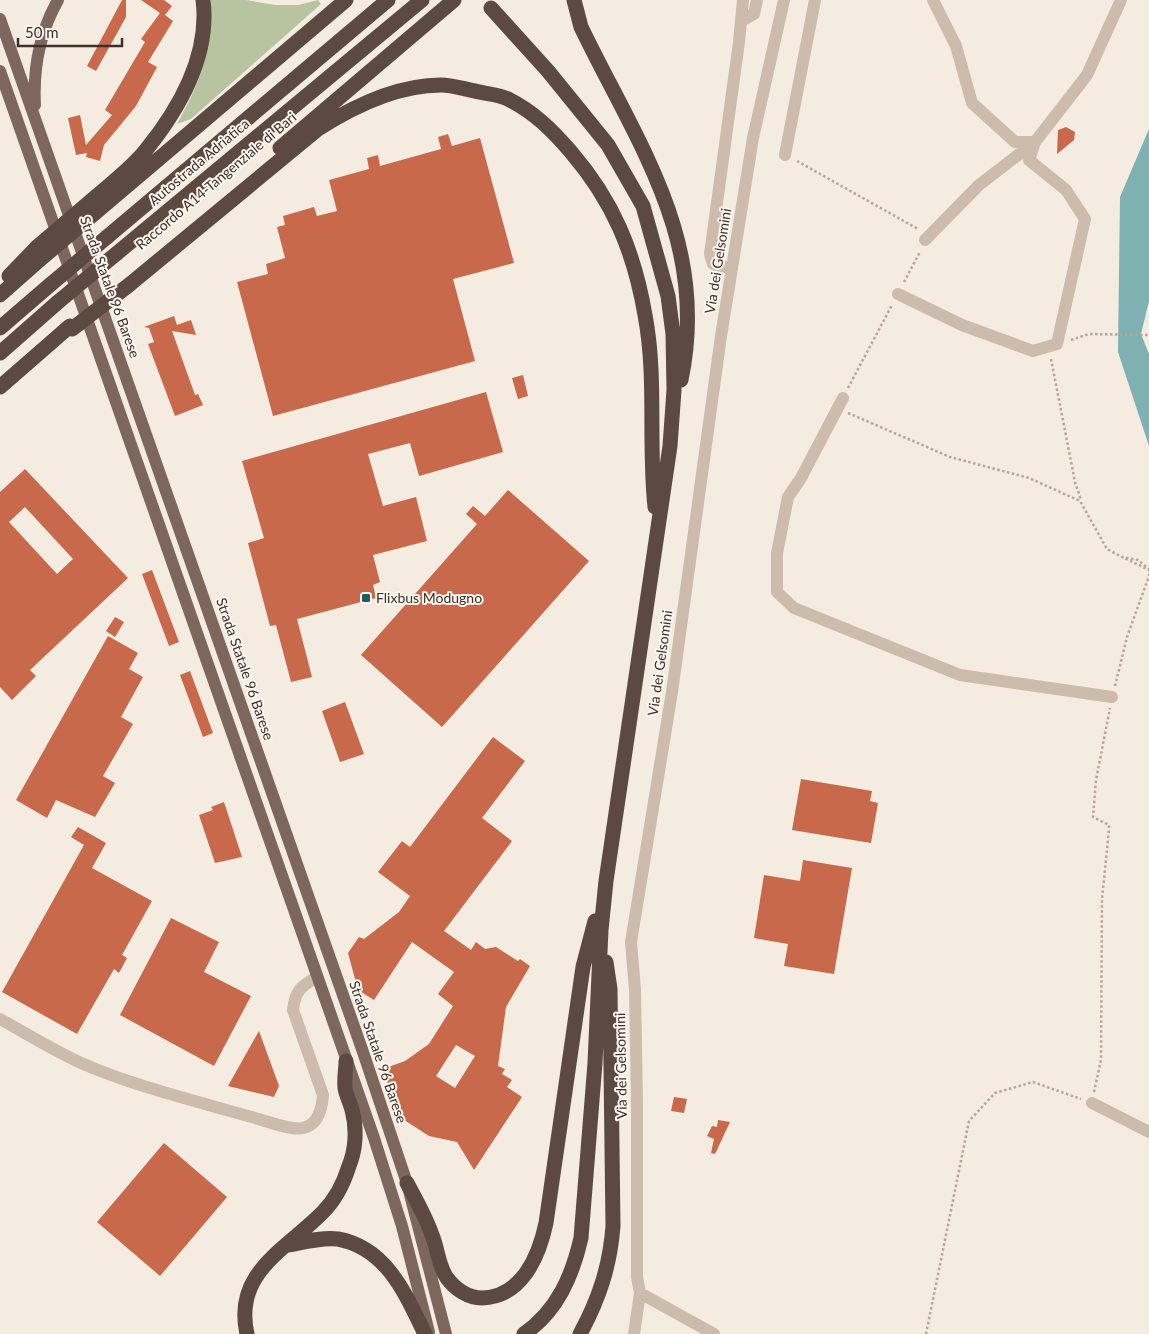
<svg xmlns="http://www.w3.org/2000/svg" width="1149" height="1334" font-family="Lato,sans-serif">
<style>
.green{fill:#b8c4a0}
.water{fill:#7fb0b2}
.building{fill:#c8694b;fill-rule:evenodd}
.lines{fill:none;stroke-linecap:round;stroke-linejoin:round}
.path{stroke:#b9a596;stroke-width:2.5;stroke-dasharray:2.5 2.5;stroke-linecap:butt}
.minor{stroke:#cdbbac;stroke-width:12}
.major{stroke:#7d675c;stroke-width:12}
.highway{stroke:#5c4a42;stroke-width:15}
.highway-bridge{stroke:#5c4a42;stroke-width:15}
.poi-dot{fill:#1f5a5e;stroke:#fbf5ee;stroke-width:2}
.labels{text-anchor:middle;stroke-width:4;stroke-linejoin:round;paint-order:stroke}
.street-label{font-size:14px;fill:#3b302b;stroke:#fbf5ee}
.poi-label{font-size:14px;fill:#3b302b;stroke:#fbf5ee;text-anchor:start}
</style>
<rect width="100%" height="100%" fill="#f4ebe1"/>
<path class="green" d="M 211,0 L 246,0 L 275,5 L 298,5 L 318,0 L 321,4 L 191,119 L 177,124 C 201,81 212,50 211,0 Z"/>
<path class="water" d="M 1149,129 L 1149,301 L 1141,334 L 1149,354 L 1149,446 L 1118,352 L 1120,197 Z"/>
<path class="building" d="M 122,0 L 126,0 L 126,17 L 96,71 L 87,66 Z
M 141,0 L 164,0 L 172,6 L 165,15 L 173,21 L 148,62 L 157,67 L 136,106 L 104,145 L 100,161 L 86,157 L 87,153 L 76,155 L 68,118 L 80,115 L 86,145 L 112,115 L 105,110 L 145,42 L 141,39 L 160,13 Z
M 1066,127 L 1075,132 L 1074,140 L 1057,154 L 1058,130 Z
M 448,134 L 452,146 L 480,138 L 514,263 L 453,279 L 475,361 L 273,416 L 237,282 L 268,274 L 266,264 L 285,258 L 277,227 L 285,225 L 283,216 L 314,207 L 317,216 L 337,211 L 329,180 L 369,169 L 367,158 L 378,155 L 380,166 L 441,149 L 438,137 Z
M 174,316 L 177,325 L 191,320 L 196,335 L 172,331 L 195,395 L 198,394 L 203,405 L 175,416 L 148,344 L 154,342 L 149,328 L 144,327 Z
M 523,375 L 528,396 L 518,399 L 512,378 Z
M 486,392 L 503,452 L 419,476 L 410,443 L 368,454 L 383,506 L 416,497 L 427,541 L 373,555 L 380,582 L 373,585 L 376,598 L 297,619 L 312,677 L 291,682 L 276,625 L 270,626 L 248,543 L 264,538 L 242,461 Z
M 25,469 L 128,578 L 30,670 L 36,676 L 12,700 L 0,687 L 0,492 ZM 25,507 L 73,559 L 57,574 L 9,522 Z
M 508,490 L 589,561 L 442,727 L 361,655 L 477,524 L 466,514 L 473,506 L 485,516 Z
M 152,570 L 179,642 L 169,646 L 142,574 Z
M 115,617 L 124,622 L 115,637 L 106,631 Z
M 108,636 L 138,653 L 129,669 L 143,677 L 121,717 L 133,724 L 103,776 L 115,783 L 95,817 L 56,800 L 47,818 L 16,800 Z
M 190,671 L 213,733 L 203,737 L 180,675 Z
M 345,702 L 364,754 L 340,762 L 322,711 Z
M 493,737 L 525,761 L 482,818 L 512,841 L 444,931 L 471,950 L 476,942 L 485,949 L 496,947 L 518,961 L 520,959 L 530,966 L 506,1007 L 498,1066 L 505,1069 L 502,1074 L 512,1080 L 507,1087 L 522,1097 L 474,1170 L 457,1142 L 429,1136 L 398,1116 L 383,1069 L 405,1061 L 429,1044 L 453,1006 L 438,994 L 454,972 L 412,942 L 374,1000 L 358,990 L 348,953 L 359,937 L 364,939 L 399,912 L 410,896 L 378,872 L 402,841 L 410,847 ZM 456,1045 L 475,1056 L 455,1088 L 436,1076 Z
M 801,779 L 872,791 L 870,801 L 878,803 L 871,843 L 792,830 Z
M 224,802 L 242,857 L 215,863 L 199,815 L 213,810 L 211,807 Z
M 78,827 L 106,843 L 92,868 L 152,901 L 122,955 L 127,958 L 119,973 L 114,969 L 77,1034 L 2,992 L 84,845 L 71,837 Z
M 803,860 L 852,868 L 834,974 L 784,966 L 788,944 L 754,938 L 764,875 L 800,881 Z
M 171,918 L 219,942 L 204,972 L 251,996 L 214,1066 L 120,1015 Z
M 259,1031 L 279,1086 L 274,1097 L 228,1086 Z
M 674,1097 L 687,1099 L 684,1113 L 671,1111 Z
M 718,1120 L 730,1122 L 715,1154 L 711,1153 L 714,1139 L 707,1136 L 712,1126 L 717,1127 Z
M 164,1143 L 227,1197 L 160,1276 L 97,1222 Z"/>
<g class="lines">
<path class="path" d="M 797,161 L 918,229
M 904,282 L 920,252
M 1071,340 L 1089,334 L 1149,335
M 1051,359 L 1075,482 L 1081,500
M 848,388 L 892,305
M 848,413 L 950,457 L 1029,478 L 1080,501 L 1107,549 L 1122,557 L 1138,560 L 1149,569
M 1115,686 L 1127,637 L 1149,576 L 1149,570 L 1122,557
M 1094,1092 L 1101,1060 L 1102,899 L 1109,830 L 1109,825 L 1093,817 L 1096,780 L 1110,708
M 926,1334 L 969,1121 L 995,1093 L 1033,1082 L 1081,1099"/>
<path class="minor" d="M 741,21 L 754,14 L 757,0
M 785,155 L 815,0
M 925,240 L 979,185 L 1035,142 L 1087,75 L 1121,0
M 732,269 L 713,264 L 710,254 L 739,42 L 743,0
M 898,294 L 962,325 L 1033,351 L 1057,344 L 1085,219 L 1066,190 L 1029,160 L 1035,142 L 1015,142 L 972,103 L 956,46 L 933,0
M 843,398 L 801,478 L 788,497 L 777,553 L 777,592 L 794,608 L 960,675 L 1112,697
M 0,1019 C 27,1034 53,1050 81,1063 C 134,1086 192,1100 248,1116 C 260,1119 291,1131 303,1128 C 318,1125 322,1108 323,1095 L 293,1010 C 295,991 301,986 317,977
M 1092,1103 L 1149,1132
M 640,1293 L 714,1334
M 634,1334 L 640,1293 L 637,1277 L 637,1104 L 635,990 L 631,942 L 672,692 L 721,336 L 753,138 L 784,0"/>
<path class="major" d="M 0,19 L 363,1052 L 407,1183 L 446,1334
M 0,71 L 374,1138 L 402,1226 L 429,1332
M 35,105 C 33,68 40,32 58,0"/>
<path class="highway" d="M 574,0 L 581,27 C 638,145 710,242 681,380
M 491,8 L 548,71 L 608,145 L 643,206 L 668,296 L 673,334 L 674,390 L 670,446 L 606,881 L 601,930 L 595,1063 L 581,1238 C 572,1277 557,1311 524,1334
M 280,148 L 454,0
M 92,200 C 110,184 131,169 146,150 C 179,109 210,55 203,0
M 95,213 L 346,0
M 107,237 L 388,0
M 116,254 L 422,0
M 9,276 L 37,247
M 129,285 L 318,129 C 354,106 397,85 441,85 C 452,85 464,89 475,91 C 485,94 498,94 508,99 C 534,112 552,130 571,152 C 613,201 634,251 645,315 C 657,378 648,443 655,507
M 0,295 L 43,257
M 0,328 L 51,284
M 0,353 L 58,302
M 0,387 L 70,326
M 407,1183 C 416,1200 426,1217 432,1235 C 438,1249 438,1266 447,1278 C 455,1289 468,1298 482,1298 C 522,1297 539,1256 546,1223 L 583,967 L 595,921
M 289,1245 C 304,1242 322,1237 338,1239 C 387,1248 406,1295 425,1334
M 247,1334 C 233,1272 287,1249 323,1212 C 335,1200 344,1182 349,1166 C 356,1149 357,1128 352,1110 C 350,1102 346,1095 345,1088 C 344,1079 346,1069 346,1061
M 580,1334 C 599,1299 610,1266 613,1226 L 610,989 L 606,962"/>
<path class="highway-bridge" d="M 37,247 L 92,200
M 43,257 L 95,213
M 51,284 L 107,237
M 58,302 L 116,254
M 72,329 L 129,285"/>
</g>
<rect class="poi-dot" x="361" y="593" width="10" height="10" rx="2.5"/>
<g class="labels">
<g class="street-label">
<text transform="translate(199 162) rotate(-40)" y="5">Autostrada Adriatica</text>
<text transform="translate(216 181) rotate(-40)" y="5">Raccordo A14-Tangenziale di Bari</text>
<text transform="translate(718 261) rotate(-81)" y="5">Via dei Gelsomini</text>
<text transform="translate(110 287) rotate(70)" y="5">Strada Statale 96 Barese</text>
<text transform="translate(660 663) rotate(-82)" y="5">Via dei Gelsomini</text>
<text transform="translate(245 669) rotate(71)" y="5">Strada Statale 96 Barese</text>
<text transform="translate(378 1052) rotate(71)" y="5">Strada Statale 96 Barese</text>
<text transform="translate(621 1066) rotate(-91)" y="5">Via dei Gelsomini</text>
</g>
<g class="poi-label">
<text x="376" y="603">Flixbus Modugno</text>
</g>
</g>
<path d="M18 38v8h104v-8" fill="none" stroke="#3b302b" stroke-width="2.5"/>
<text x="25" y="38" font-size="15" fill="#3b302b" stroke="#fbf5ee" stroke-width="4" paint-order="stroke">50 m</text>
</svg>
